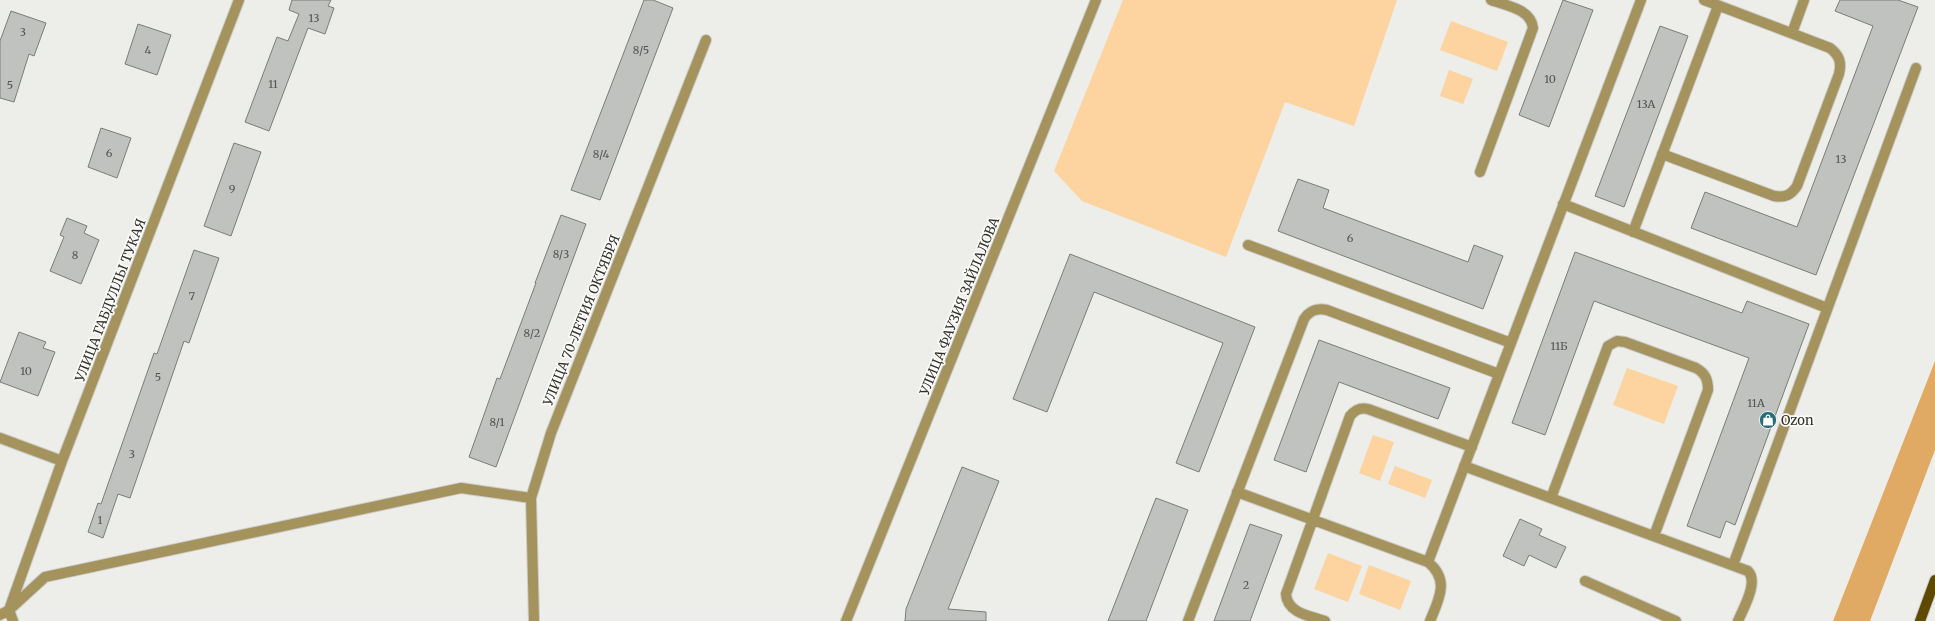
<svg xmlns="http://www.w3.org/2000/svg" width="1935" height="621" font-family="Merriweather,serif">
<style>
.green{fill:#fdd39f}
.forest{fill:#e1aa64}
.building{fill:#c0c2bf;stroke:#7b7d79}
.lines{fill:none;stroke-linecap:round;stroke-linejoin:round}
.minor-casing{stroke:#cbcbc8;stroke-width:12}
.major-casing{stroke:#cbcbc8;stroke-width:12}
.minor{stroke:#a4935c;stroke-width:10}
.major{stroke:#5d4a00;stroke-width:10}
.labels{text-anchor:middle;stroke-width:3.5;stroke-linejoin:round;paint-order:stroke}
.number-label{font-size:11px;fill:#555553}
.street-label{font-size:13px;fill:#31312f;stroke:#fafbf7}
.poi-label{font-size:13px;fill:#31312f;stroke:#fafbf7;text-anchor:start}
</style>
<rect width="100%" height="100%" fill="#edede9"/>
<path class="green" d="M 1123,0 L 1397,0 L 1354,126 L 1285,102 L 1226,257 L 1082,201 L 1054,171 Z
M 1451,21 L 1508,42 L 1497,71 L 1440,50 Z
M 1449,70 L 1473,79 L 1463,104 L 1440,96 Z
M 1627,368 L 1678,386 L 1664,424 L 1613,405 Z
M 1373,435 L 1394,442 L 1380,481 L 1359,473 Z
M 1395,466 L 1432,480 L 1425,498 L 1388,484 Z
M 1328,553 L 1362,566 L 1348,602 L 1314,589 Z
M 1369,565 L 1411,581 L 1400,610 L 1359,594 Z"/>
<path class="forest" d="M 1935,361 L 1935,450 L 1870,621 L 1833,621 Z"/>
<path class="building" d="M 292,0 L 331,0 L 328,6 L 334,8 L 325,34 L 308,28 L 269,131 L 245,122 L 277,37 L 288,41 L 299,14 L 289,10 Z
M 644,0 L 653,0 L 673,8 L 600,200 L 571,190 Z
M 1563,0 L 1593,10 L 1549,127 L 1519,115 Z
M 1840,0 L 1898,0 L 1918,7 L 1816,275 L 1691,228 L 1705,192 L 1797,227 L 1873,26 L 1835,11 Z
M 11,11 L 46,23 L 34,56 L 29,54 L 14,102 L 0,98 L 0,41 Z
M 138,24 L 171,35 L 157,75 L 125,64 Z
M 1660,26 L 1688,36 L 1624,207 L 1595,196 Z
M 101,128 L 131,138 L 117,178 L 88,167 Z
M 234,143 L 261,152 L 231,236 L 204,226 Z
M 1298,179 L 1329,190 L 1323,208 L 1468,262 L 1474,245 L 1503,256 L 1483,309 L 1278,231 Z
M 561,215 L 586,224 L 496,467 L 469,457 L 497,378 L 500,379 L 536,283 L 535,283 Z
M 67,218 L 87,226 L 84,233 L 99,240 L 81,284 L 50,271 L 64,237 L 60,235 Z
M 194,250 L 219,258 L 189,343 L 184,341 L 130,498 L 118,494 L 103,538 L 88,532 L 98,503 L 101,504 L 154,353 L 157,354 Z
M 1575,252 L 1742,313 L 1747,301 L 1809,324 L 1735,525 L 1726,521 L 1720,538 L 1687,526 L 1749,358 L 1594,301 L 1545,435 L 1512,423 Z
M 1070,254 L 1255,327 L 1199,472 L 1176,463 L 1223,343 L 1094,292 L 1047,412 L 1013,399 Z
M 19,332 L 46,342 L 43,348 L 55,352 L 38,396 L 0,382 Z
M 1319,340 L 1450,388 L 1438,419 L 1339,382 L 1306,472 L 1274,460 Z
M 962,467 L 999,481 L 948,609 L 986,612 L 986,621 L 905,621 L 906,609 Z
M 1156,498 L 1188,510 L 1146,621 L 1108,621 Z
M 1520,519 L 1542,529 L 1539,535 L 1566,547 L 1556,568 L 1529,555 L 1524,566 L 1503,556 Z
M 1250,524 L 1282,535 L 1250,621 L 1214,621 Z"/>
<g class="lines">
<defs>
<path id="minor" d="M 1792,33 L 1804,0
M 1662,154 L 1774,196 C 1785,198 1791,195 1797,186 L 1839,74 C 1842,62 1839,55 1830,48 L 1704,0
M 1480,172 L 1533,28 C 1531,9 1507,6 1491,0
M 1563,204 L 1827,308
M 1633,232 L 1718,6
M 1248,245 L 1511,343
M 0,438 L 62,461
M 1464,466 L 1748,571 C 1759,582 1743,609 1738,621
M 1237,492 L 1428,562 C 1450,580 1439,599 1430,621
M 1551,498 L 1608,346 L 1617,341 L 1625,342 L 1696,368 C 1705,373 1708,379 1708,390 L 1654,536
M 1428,562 L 1641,0
M 1733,565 L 1916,68
M 1585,581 L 1676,621
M 0,615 L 9,610 L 45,577 L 461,488 L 531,498
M 13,621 L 9,610 L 62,461 L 239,0
M 534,621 L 531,498 L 551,433 L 706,40
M 846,621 L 1096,0
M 1188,621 L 1304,319 C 1310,310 1317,308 1327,310 L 1499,374
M 1325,621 C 1310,616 1287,613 1286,594 L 1350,416 C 1355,410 1360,407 1368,409 L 1472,447"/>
<path id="major" d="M 1920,621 L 1935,580"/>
</defs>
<use href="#minor" class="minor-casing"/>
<use href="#major" class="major-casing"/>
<use href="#minor" class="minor"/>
<use href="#major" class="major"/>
</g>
<defs>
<symbol id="shop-disc" viewBox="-11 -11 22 22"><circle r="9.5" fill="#266c7a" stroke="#fafbf7"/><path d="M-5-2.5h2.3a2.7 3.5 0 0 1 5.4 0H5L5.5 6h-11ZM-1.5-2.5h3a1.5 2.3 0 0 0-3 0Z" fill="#fff"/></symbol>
</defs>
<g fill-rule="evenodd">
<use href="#shop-disc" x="1758" y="410" width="20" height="20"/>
</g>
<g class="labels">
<g class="number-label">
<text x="314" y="22">13</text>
<text x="23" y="36">3</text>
<text x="148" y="54">4</text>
<text x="641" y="54">8/5</text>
<text x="1550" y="83">10</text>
<text x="273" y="88">11</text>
<text x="10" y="89">5</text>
<text x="1646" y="108">13А</text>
<text x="109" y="157">6</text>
<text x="601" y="158">8/4</text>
<text x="1841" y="163">13</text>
<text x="232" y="193">9</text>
<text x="1350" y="242">6</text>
<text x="561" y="258">8/3</text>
<text x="75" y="259">8</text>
<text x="192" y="300">7</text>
<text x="532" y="337">8/2</text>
<text x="1559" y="350">11Б</text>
<text x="26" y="375">10</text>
<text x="158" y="381">5</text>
<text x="1756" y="407">11А</text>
<text x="497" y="426">8/1</text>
<text x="132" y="458">3</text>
<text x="100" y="524">1</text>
<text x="1246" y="589">2</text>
</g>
<g class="street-label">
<text transform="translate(110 300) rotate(-69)" y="5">УЛИЦА ГАБДУЛЛЫ ТУКАЯ</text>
<text transform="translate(959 306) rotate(-68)" y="5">УЛИЦА ФАУЗИЯ ЗАЙЛАЛОВА</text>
<text transform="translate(581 320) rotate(-68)" y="5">УЛИЦА 70-ЛЕТИЯ ОКТЯБРЯ</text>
</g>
<g class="poi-label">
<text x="1781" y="425">Ozon</text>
</g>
</g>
</svg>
